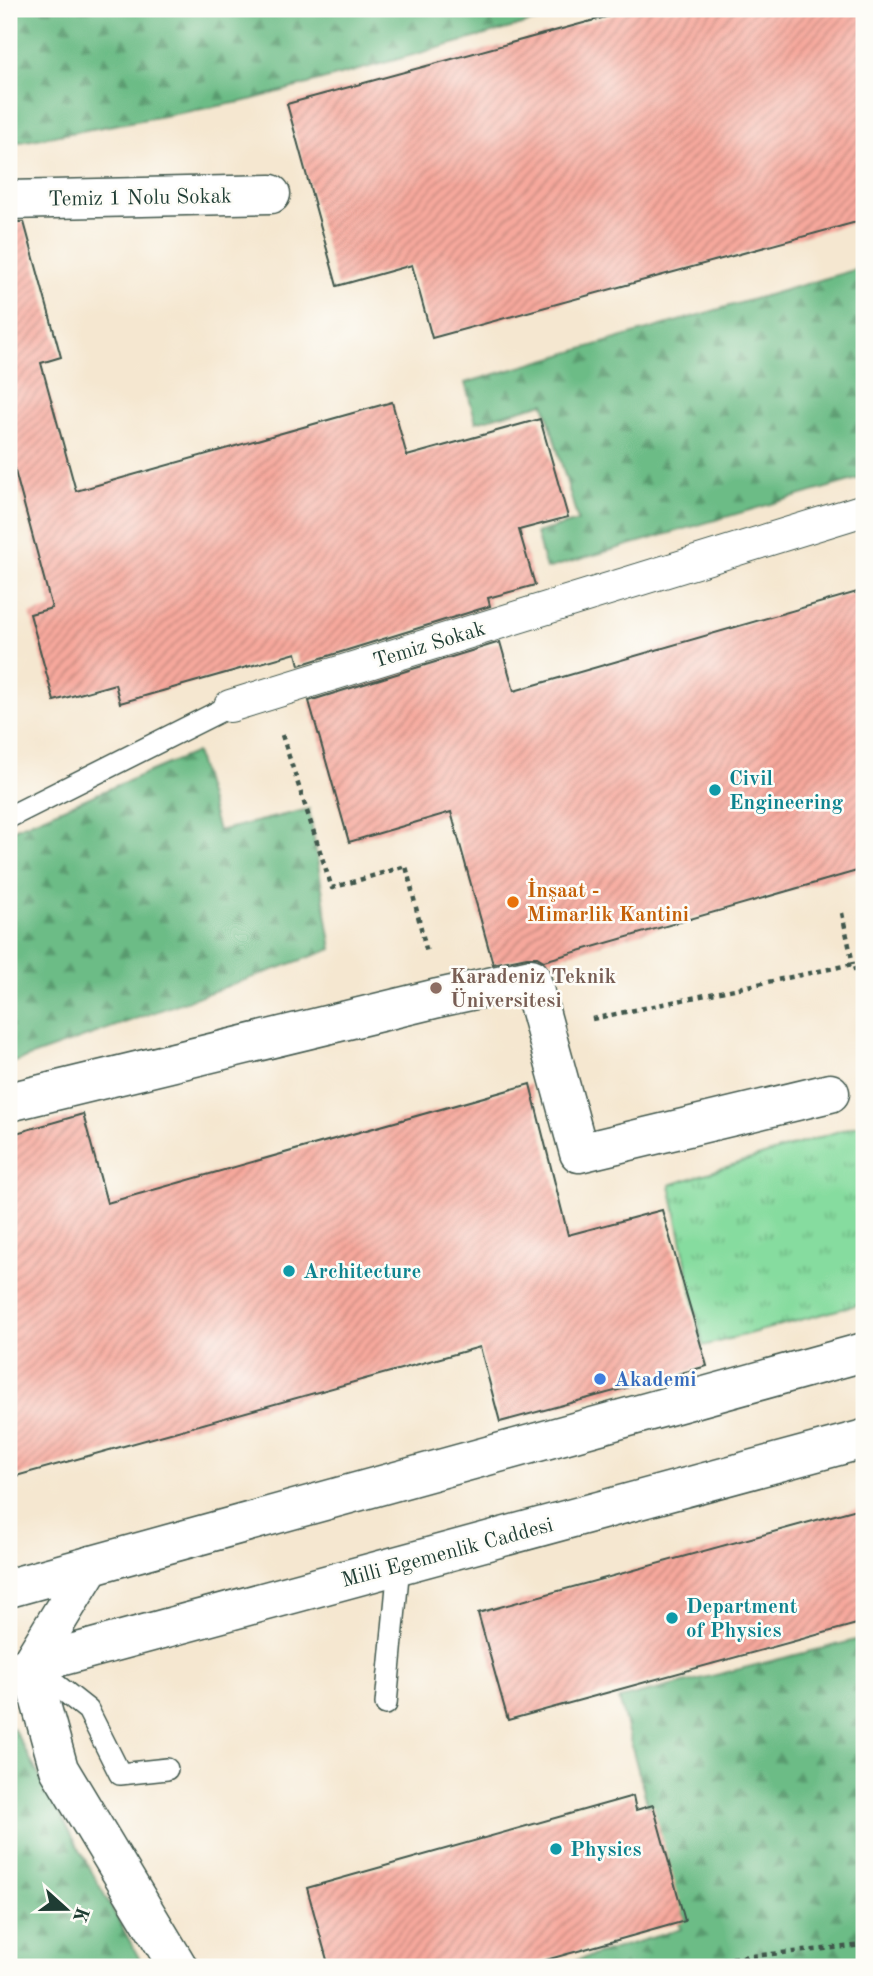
<svg xmlns="http://www.w3.org/2000/svg" width="873" height="1976" font-family="'Old Standard TT',serif">
<style>
.grass{fill:url(#grass-tufts);stroke:#528c6a;stroke-width:2}
.forest{fill:url(#forest-firs);stroke:#467c5d;stroke-width:2}
.building{fill:url(#building-hatch)}
.lines{fill:none;stroke-linecap:round;stroke-linejoin:round}
.service-casing{stroke:#3f564b;stroke-width:24}
.pedestrian-casing{stroke:#3f564b;stroke-width:34}
.minor-casing{stroke:#3f564b;stroke-width:41}
.tertiary-casing{stroke:#3f564b;stroke-width:41}
.path{stroke:#3f564b;stroke-width:4.5;stroke-dasharray:5 5;stroke-linecap:butt}
.service{stroke:#fff;stroke-width:21}
.pedestrian{stroke:#fff;stroke-width:32}
.minor{stroke:#fff;stroke-width:38}
.tertiary{stroke:#fff;stroke-width:38}
.culture-dot{fill:#0f9aa8;stroke:#fdfcf7;stroke-width:2.5}
.food-dot{fill:#e8710a;stroke:#fdfcf7;stroke-width:2.5}
.education-dot{fill:#8d6e63;stroke:#fdfcf7;stroke-width:2.5}
.shop-dot{fill:#3f7fe0;stroke:#fdfcf7;stroke-width:2.5}
.labels{text-anchor:middle;stroke-width:5;stroke-linejoin:round;paint-order:stroke}
.street-label{font-size:21px;fill:#1f3d34;stroke:#fdfcf7}
.culture-label{font-size:21px;font-weight:bold;fill:#0d838f;stroke:#fdfcf7;text-anchor:start}
.food-label{font-size:21px;font-weight:bold;fill:#c56008;stroke:#fdfcf7;text-anchor:start}
.education-label{font-size:21px;font-weight:bold;fill:#785e54;stroke:#fdfcf7;text-anchor:start}
.shop-label{font-size:21px;font-weight:bold;fill:#366cbe;stroke:#fdfcf7;text-anchor:start}
</style>
<defs>
<pattern id="grass-tufts" width="24" height="20" patternUnits="userSpaceOnUse" patternTransform="scale(1.75)"><rect width="24" height="20" fill="#86dc9f"/><path d="M3 7l-1-3M5 7V3M7 7l1-3M15 17l-1-3M17 17v-4M19 17l1-3" fill="none" stroke="#6db482"/></pattern>
<pattern id="forest-firs" width="22" height="20" patternUnits="userSpaceOnUse" patternTransform="scale(1.75)"><rect width="22" height="20" fill="#6cbc86"/><path d="M5 1l3.5 6h-7zM16 11l3.5 6h-7z" fill="#589a6e"/></pattern>
<pattern id="building-hatch" width="6" height="6" patternUnits="userSpaceOnUse" patternTransform="scale(1.75)"><rect width="6" height="6" fill="#f7a89c"/><path d="M-1 1l2-2M0 6l6-6M5 7l2-2" fill="none" stroke="#c78a80"/></pattern>
</defs>
<rect width="100%" height="100%" fill="#fdfcf7"/>
<filter id="ink" filterUnits="userSpaceOnUse"><feTurbulence type="fractalNoise" baseFrequency=".0143" numOctaves="2"/><feDisplacementMap in="SourceGraphic" scale="14" xChannelSelector="R" yChannelSelector="G"/><feConvolveMatrix kernelMatrix="1 2 1 2 8 2 1 2 1" color-interpolation-filters="sRGB"/></filter>
<filter id="wash" filterUnits="userSpaceOnUse"><feTurbulence type="fractalNoise" baseFrequency=".00686" numOctaves="4" result="noise"/><feDisplacementMap in="SourceGraphic" scale="28" xChannelSelector="R" yChannelSelector="G"/><feGaussianBlur stdDeviation="1.57" result="paint"/><feColorMatrix in="noise" values="0 0 0 0 0 0 0 0 0 0 0 0 0 0 0 0 0 1.4 0 .05"/><feComposite in="paint" operator="in"/></filter>
<g filter="url(#wash)">
<rect width="100%" height="100%" fill="#f5e7d0"/>
<path class="grass" d="M 864,1123 L 864,1303 L 703,1346 L 670,1185 Z"/>
<path class="forest" d="M 9,9 L 580,9 L 246,101 L 9,144 Z
M 864,267 L 864,477 L 546,569 L 536,533 L 578,521 L 544,403 L 476,422 L 465,383 Z
M 196,752 L 218,831 L 309,809 L 332,949 L 9,1064 L 9,831 Z
M 864,1638 L 864,1967 L 554,1967 L 681,1929 L 619,1699 Z
M 13,1728 L 144,1967 L 9,1967 L 9,1730 Z"/>
<g id="blocks">
<path class="building" d="M 635,9 L 864,9 L 864,220 L 432,338 L 412,265 L 337,286 L 287,104 Z
M 9,222 L 24,222 L 61,357 L 41,363 L 76,491 L 392,402 L 407,456 L 540,419 L 568,517 L 519,530 L 535,585 L 488,598 L 490,606 L 299,665 L 296,653 L 120,703 L 115,684 L 54,701 L 30,614 L 52,608 L 9,449 Z
M 864,590 L 864,869 L 544,961 L 537,957 L 527,957 L 493,964 L 451,812 L 349,842 L 309,701 L 500,642 L 514,691 Z
M 530,1084 L 568,1235 L 662,1210 L 707,1366 L 500,1422 L 480,1347 L 9,1478 L 9,1135 L 83,1114 L 107,1203 Z
M 864,1507 L 864,1622 L 508,1720 L 478,1613 Z
M 633,1796 L 636,1810 L 653,1805 L 685,1921 L 521,1967 L 329,1967 L 307,1888 Z"/>
</g>
</g>
<g filter="url(#ink)">
<use href="#blocks" fill-opacity="0" stroke="#3f564b" stroke-width="2"/>
<g class="lines">
<defs>
<path id="service" d="M 9,817 L 230,706
M 35,1668 L 88,1710 L 120,1774 L 167,1769
M 386,1704 L 399,1565"/>
<path id="pedestrian" d="M 230,706 L 864,510"/>
<path id="minor" d="M 9,200 L 271,194
M 9,1102 L 438,998 L 531,978 L 579,1153 L 830,1093
M 91,1565 L 30,1665 L 59,1769 L 178,1967"/>
<path id="tertiary" d="M 9,1588 L 864,1352
M 9,1675 L 30,1665 L 864,1439"/>
</defs>
<use href="#service" class="service-casing"/>
<use href="#pedestrian" class="pedestrian-casing"/>
<use href="#minor" class="minor-casing"/>
<use href="#tertiary" class="tertiary-casing"/>
<path class="path" d="M 282,735 L 332,888 L 406,866 L 427,953
M 842,913 L 853,964
M 592,1019 L 853,964 L 864,995
M 693,1967 L 732,1958 L 864,1945"/>
<use href="#service" class="service"/>
<use href="#pedestrian" class="pedestrian"/>
<use href="#minor" class="minor"/>
<use href="#tertiary" class="tertiary"/>
</g>
</g>
<g class="culture-dot">
<circle cx="715" cy="790" r="7"/>
<circle cx="289" cy="1271" r="7"/>
<circle cx="672" cy="1618" r="7"/>
<circle cx="556" cy="1849" r="7"/>
</g>
<circle class="food-dot" cx="513" cy="902" r="7"/>
<circle class="education-dot" cx="436" cy="988" r="7"/>
<circle class="shop-dot" cx="600" cy="1379" r="7"/>
<g class="labels">
<g class="street-label">
<text transform="translate(140 197) rotate(-1)" y="7">Temiz 1 Nolu Sokak</text>
<text transform="translate(429 644) rotate(-17)" y="7">Temiz Sokak</text>
<text transform="translate(447 1552) rotate(-15)" y="7">Milli Egemenlik Caddesi</text>
</g>
<g class="culture-label">
<text x="729" y="785">Civil<tspan x="729" dy="24">Engineering</tspan></text>
<text x="303" y="1278">Architecture</text>
<text x="686" y="1613">Department<tspan x="686" dy="24">of Physics</tspan></text>
<text x="570" y="1856">Physics</text>
</g>
<g class="food-label">
<text x="527" y="897">İnşaat -<tspan x="527" dy="24">Mimarlik Kantini</tspan></text>
</g>
<g class="education-label">
<text x="450" y="983">Karadeniz Teknik<tspan x="450" dy="24">Üniversitesi</tspan></text>
</g>
<g class="shop-label">
<text x="614" y="1386">Akademi</text>
</g>
</g>
<rect width="873" height="1976" fill="none" stroke="#fdfcf7" stroke-width="35"/>
<g transform="translate(66 1909) rotate(111)" stroke="#fdfcf7" stroke-width="5" paint-order="stroke">
<path d="M0-5L12 26L0 18L-12 26Z" fill="#1f3d34"/>
<text y="-10" font-size="19" font-weight="bold" text-anchor="middle" fill="#1f3d34">K</text>
</g>
</svg>
